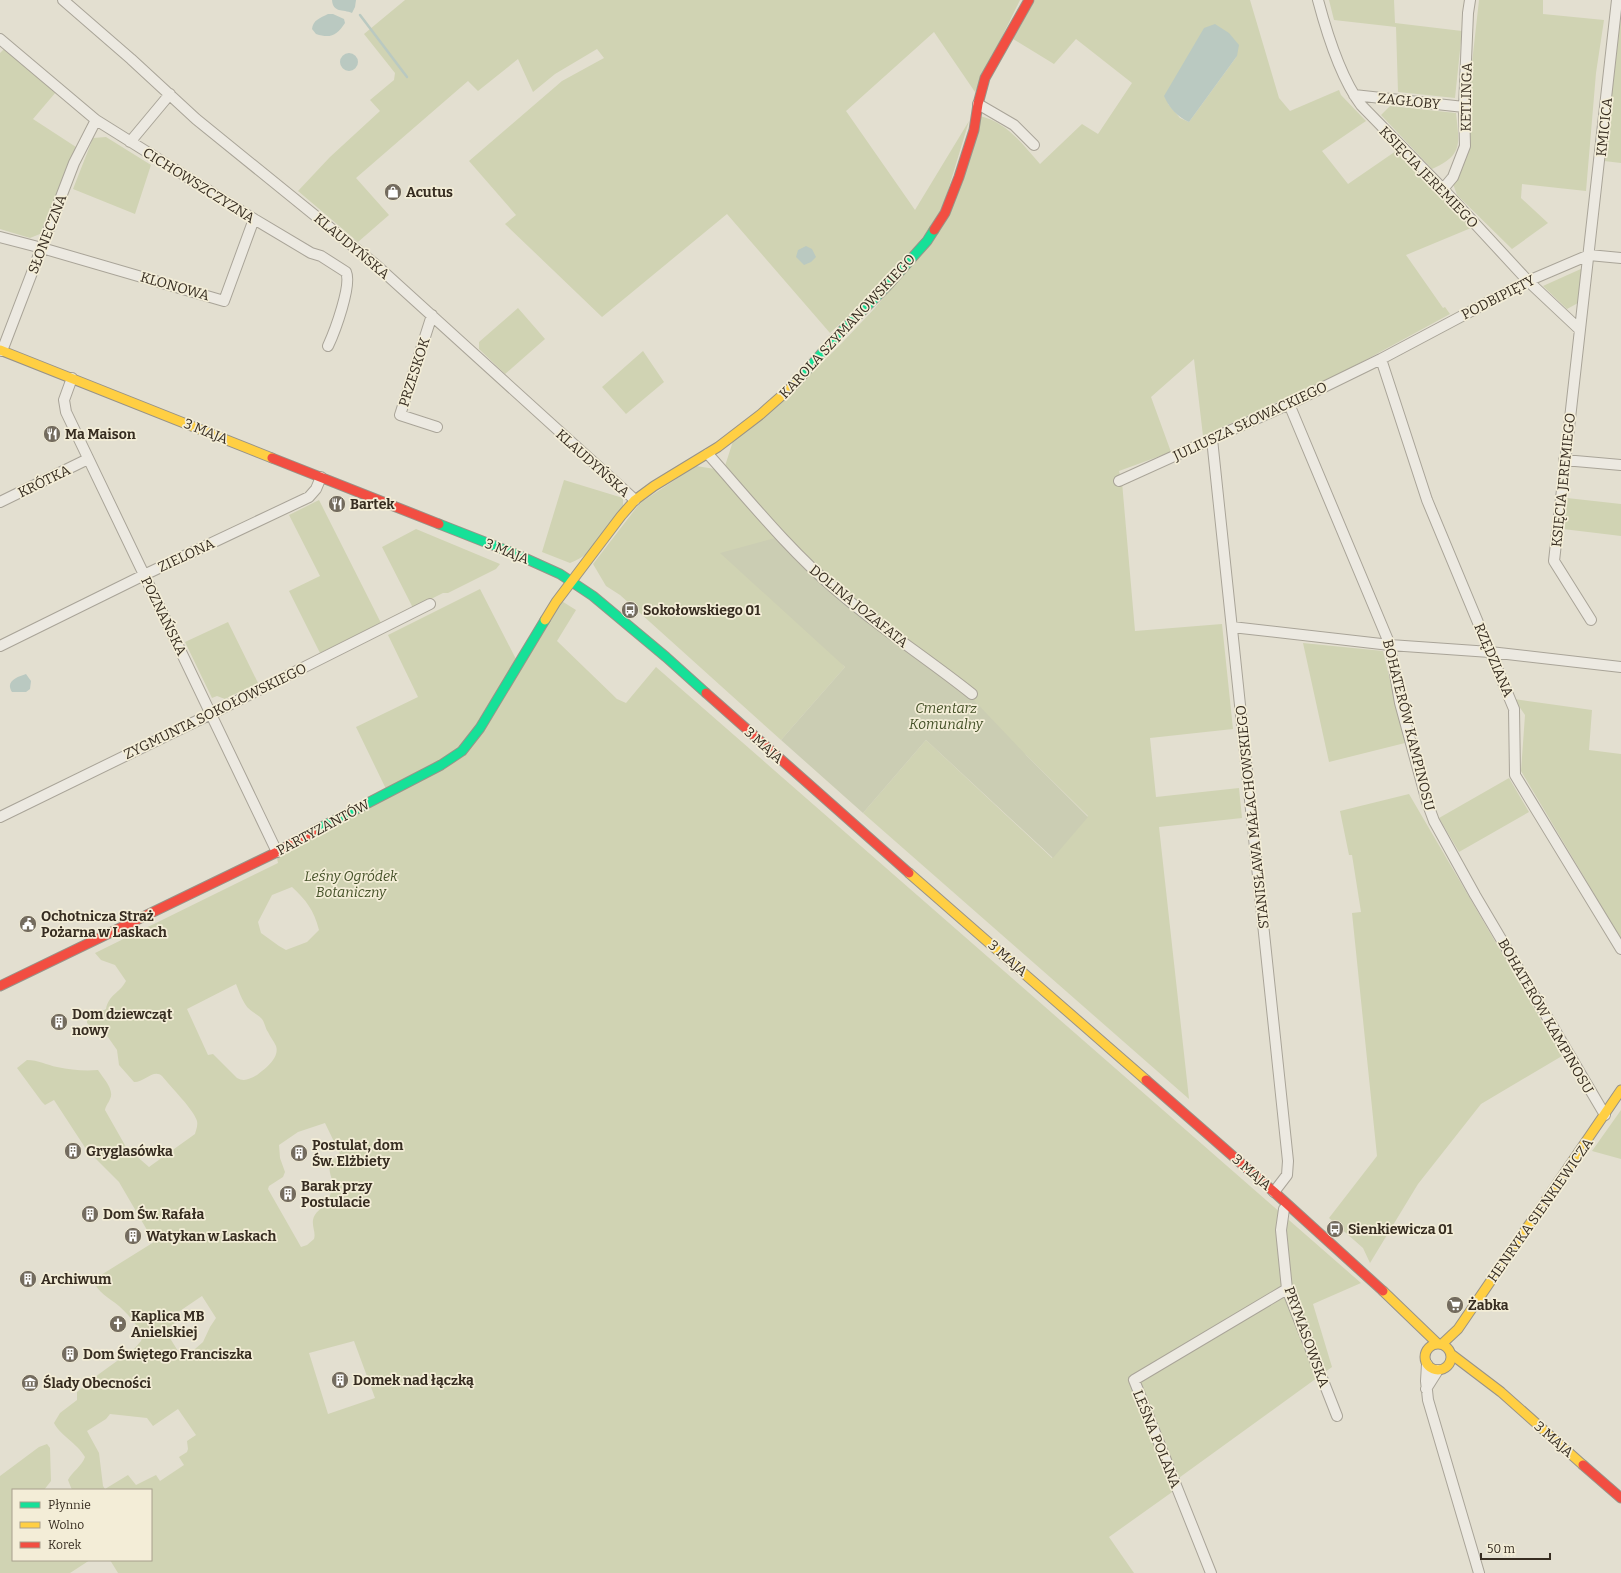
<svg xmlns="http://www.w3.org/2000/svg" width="1621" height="1573" font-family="Bitter,serif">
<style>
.green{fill:#d0d3b3;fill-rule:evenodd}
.cemetery{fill:#cbcdb3}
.water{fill:#bac9c1}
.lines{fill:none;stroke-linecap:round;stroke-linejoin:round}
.stream{stroke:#bac9c1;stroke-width:2.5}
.street-casing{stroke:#a9a498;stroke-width:12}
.fast-casing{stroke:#989388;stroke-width:11}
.slow-casing{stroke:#989388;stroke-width:11}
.jam-casing{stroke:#989388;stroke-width:11}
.street{stroke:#ece9e1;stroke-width:10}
.fast{stroke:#16e098;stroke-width:9}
.slow{stroke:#ffcf43;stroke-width:9}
.jam{stroke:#f24e42;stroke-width:9}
.labels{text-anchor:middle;stroke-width:3.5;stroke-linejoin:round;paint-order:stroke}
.street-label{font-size:14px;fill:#372d21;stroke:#f3edd7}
.poi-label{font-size:14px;font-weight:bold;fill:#372d21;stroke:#f3edd7;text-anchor:start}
.park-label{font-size:14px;font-style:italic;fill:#465229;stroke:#f3edd7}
</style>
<rect width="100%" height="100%" fill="#e3dfd0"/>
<path class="green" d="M 405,0 L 1020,0 L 975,92 L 934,32 L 846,111 L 915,210 L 969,121 L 943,207 L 925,234 L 890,278 L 830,333 L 727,214 L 602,317 L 505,224 L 516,215 L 469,161 L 562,81 L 604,58 L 597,49 L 555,74 L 533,92 L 518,59 L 478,91 L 468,81 L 356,178 L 389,215 L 358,242 L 298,191 L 330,157 L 380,111 L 370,100 L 394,80 L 395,73 L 364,34 Z
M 1035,0 L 1250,0 L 1279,98 L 1290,111 L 1339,90 L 1341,95 L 1366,121 L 1322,151 L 1348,184 L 1396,151 L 1471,228 L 1406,255 L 1443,308 L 1445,307 L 1450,314 L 1347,370 L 1203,436 L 1194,359 L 1151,397 L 1171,452 L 1119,471 L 1122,482 L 1135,631 L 1222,624 L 1233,729 L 1150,738 L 1156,797 L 1239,788 L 1242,818 L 1159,827 L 1189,1099 L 863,813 L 926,740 L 1052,858 L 1088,816 L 1026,755 L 842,664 L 845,667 L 781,740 L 620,595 L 606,586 L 593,564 L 640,503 L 696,466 L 715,469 L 779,536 L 786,534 L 725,466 L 733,441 L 797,387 L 839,346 L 875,308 L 939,230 L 980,116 C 1008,123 1022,144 1040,164 L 1082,124 L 1098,134 L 1132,83 L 1076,39 L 1054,64 L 1013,39 ZM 1237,56 L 1189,122 L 1180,118 L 1168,104 Z
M 1329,0 L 1394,0 L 1395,23 L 1462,31 L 1455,98 L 1398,92 L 1396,27 L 1334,20 Z
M 1479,0 L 1543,0 L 1543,14 L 1604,20 L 1596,73 L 1586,191 L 1522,184 L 1521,198 L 1548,223 L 1512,249 L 1457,195 L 1452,181 L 1465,155 L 1468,99 Z
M 1621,16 L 1621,163 L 1604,161 Z
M 5,48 L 56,92 L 33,119 L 76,147 L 40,234 L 30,238 L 0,229 L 0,53 Z
M 1390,106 L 1456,113 C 1459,143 1464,155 1432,169 L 1381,115 Z
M 106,137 L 151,165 L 135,214 L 73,189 L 93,138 Z
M 1583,268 L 1578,303 L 1567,309 L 1543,286 Z
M 518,308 L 545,339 L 505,374 L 479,349 L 479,342 Z
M 643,351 L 664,382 L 626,414 L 602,387 Z
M 564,480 L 623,498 L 623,506 C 608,528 597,553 570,563 L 542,552 Z
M 1567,498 L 1621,504 L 1621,536 L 1563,529 Z
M 319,500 L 381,623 L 320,653 L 289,591 L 320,576 L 289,515 Z
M 416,529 L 500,564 L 496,569 L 448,593 L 443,593 L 413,608 L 382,547 Z
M 480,589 L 517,661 L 481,722 L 451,756 L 386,789 L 356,727 L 418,697 L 388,635 Z
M 560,600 L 576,610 L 557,641 L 617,699 L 626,703 L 656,667 L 1361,1283 L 1313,1304 L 1332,1367 L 1176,1480 L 1175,1490 L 1109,1537 L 1134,1573 L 118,1573 L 110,1560 L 151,1560 L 151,1490 L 72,1490 L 68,1480 C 72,1472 82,1466 85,1457 C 77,1443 59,1434 54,1423 L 60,1413 L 77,1400 L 77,1392 L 99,1374 L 135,1348 L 141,1341 L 143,1335 C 137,1325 128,1314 119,1306 C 108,1297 98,1293 93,1280 L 154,1242 L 119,1182 L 86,1149 L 54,1100 L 45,1105 L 42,1102 L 17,1068 L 27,1060 C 38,1060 47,1065 57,1067 C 71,1070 84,1071 98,1070 C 103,1078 115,1090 110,1099 C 108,1104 106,1105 105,1110 L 126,1147 L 149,1167 L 195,1134 C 196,1130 198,1126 197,1121 C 194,1110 170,1086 162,1076 C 154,1068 143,1083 134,1082 L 119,1065 L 117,1050 L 103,1030 L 90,1026 L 87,1023 L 87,1020 L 106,1009 C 109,994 119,994 126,981 L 115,965 L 101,960 L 95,953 L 278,863 L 277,858 L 455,760 ZM 292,887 C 306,900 314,910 319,930 L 307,942 L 286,950 L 279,946 L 261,933 L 258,922 L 272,895 ZM 236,984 C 239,991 241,998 245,1004 C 249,1011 256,1013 261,1018 C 265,1022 265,1028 268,1032 C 270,1037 274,1041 276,1046 C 280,1058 265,1069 257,1075 C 250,1079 244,1082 237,1078 L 213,1054 L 208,1055 L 187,1009 ZM 325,1123 L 340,1154 C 319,1168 337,1175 331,1192 C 330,1195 329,1199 328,1201 C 323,1208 314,1212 313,1220 C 312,1227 316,1233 314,1239 L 307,1245 L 301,1247 L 268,1189 L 269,1186 L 283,1177 L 285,1172 L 280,1158 L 279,1145 L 298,1132 ZM 202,1296 L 216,1318 L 210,1327 L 203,1342 L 195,1349 L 181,1356 L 165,1330 L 175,1323 L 171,1317 ZM 354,1341 L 375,1398 L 328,1414 L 309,1353 ZM 178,1409 L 196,1435 L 187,1441 L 188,1449 L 187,1452 L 179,1457 L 184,1465 L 160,1481 L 156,1475 L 136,1485 L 128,1475 L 105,1489 L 103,1486 L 99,1453 L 87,1431 L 106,1419 L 110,1414 L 147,1418 L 153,1426 Z
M 228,622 L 258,683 L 225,699 L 217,696 L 212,698 L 185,642 Z
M 1303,643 L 1383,651 L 1405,743 L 1329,762 Z
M 1514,699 L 1592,710 L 1589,750 L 1621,754 L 1621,939 L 1521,771 L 1525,715 Z
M 1509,778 L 1529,812 L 1459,852 L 1439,818 Z
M 1409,794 L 1562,1056 L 1481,1104 L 1418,1184 L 1370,1263 L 1363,1248 L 1329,1218 L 1377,1156 L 1352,913 L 1361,912 L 1352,855 L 1349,855 L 1340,811 Z
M 1621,1110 L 1621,1159 L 1592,1151 Z
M 47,1444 L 50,1448 L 51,1481 L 44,1490 L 13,1490 L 13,1560 L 90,1560 L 70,1573 L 0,1573 L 0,1476 L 39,1447 Z"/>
<path class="cemetery" d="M 779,537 L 806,570 L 873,628 L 967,693 L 1026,755 L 1088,817 L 1053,858 L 926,740 L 863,813 L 781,740 L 845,667 L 720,553 Z"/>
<path class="water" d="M 332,0 L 356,0 L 355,7 L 352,13 C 343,9 333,13 332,0 Z
M 328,14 L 333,14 L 344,19 L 345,23 C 337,35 331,39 316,34 L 312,29 C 313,20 320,18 328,14 Z
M 1215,24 L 1229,33 L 1239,45 L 1237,56 L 1189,122 C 1178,117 1169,108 1164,96 L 1204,28 Z
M340 62a9 9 0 1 1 18 0a9 9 0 1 1-18 0Z
M 806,246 L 812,249 L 816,257 L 811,262 L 804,265 L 796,257 L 798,250 Z
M 26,674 L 31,681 L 30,689 L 26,692 L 12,692 C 5,681 17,677 26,674 Z"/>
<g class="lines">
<path class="stream" d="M 360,15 L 407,77"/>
<defs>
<path id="street" d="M 63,0 L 131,59 L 196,119 L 376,265 L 635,500
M 1318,0 C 1327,34 1340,77 1361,105 L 1443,189 L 1528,281 L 1579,329
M 0,39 L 96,120 L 254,219 L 311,253 L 321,256 L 346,272 C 352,285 335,331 328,346
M 1354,95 L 1464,107
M 978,104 L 1014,125 L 1034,145
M 130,142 L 170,94
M 1443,189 L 1453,177 L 1465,146 L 1464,107 L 1468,13 L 1470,0
M 0,237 L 42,248 L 224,301 L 254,219
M 432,315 L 400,415 L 437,427
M 2,351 L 74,163 L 96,120
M 1381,359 L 1427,500 L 1514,709 L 1515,775 L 1621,949
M 72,378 L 64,400 L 66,412 L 277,852
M 1289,404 L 1390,645 L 1400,703 L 1427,802 L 1434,821 L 1475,895 L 1605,1115
M 1212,439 L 1288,1161 L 1287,1175 L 1274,1192
M 708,454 C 749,500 788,549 835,589 C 878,627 927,658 972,694
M 1564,460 L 1621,465
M 1119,481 L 1289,404 L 1381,359 L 1528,281 L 1589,255 L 1621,258
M 0,502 L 88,459
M 1591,620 L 1554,561 L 1617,0
M 1232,627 L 1390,645 L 1490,652 L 1621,667
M 0,646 L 144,575 L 309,497 L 316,489 L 321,477
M 0,817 L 211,714 L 430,604
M 1284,1209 L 1281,1230 L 1287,1289 L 1337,1416
M 1427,1364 L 1426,1381 L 1428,1400 L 1479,1573
M 1426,1389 L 1438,1370
M 1211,1573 L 1134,1380 L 1287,1289"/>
<path id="fast" d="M 795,384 L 833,340 L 887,286 L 927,241 L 934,230
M 439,524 L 518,555 L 560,574 L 593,596 L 666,657 L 706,693
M 312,832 L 441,765 L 462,751 L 480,728 L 545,620"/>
<path id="slow" d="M 0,350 L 272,458
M 545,620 L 556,602 L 621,516 L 635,500 L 654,486 L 718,447 L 761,414 L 795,384
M 909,873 L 1146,1080
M 1383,1291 L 1438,1344
M1425 1357a13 13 0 1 1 26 0a13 13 0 1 1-26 0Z
M 1442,1344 L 1458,1329 L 1621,1090
M 1451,1354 L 1501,1392 L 1583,1465"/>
<path id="jam" d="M 934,230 L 945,213 L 959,177 L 974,130 L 978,104 L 985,78 L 1029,0
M 272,458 L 439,524
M 706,693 L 909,873
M 0,986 L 277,852 L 312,832
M 1146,1080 L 1274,1192 L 1383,1291
M 1583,1465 L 1621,1498"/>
</defs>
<use href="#street" class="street-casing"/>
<use href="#fast" class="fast-casing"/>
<use href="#slow" class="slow-casing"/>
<use href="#jam" class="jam-casing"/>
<use href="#street" class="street"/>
<use href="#fast" class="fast"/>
<use href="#slow" class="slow"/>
<use href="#jam" class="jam"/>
</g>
<defs>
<symbol id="shop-disc" viewBox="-11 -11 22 22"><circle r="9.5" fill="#736b5e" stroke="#f3edd7"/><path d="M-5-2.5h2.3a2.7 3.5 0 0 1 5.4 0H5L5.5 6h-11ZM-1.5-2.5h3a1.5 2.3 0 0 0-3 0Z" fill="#fff"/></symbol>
<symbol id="restaurant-disc" viewBox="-11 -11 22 22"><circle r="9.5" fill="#736b5e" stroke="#f3edd7"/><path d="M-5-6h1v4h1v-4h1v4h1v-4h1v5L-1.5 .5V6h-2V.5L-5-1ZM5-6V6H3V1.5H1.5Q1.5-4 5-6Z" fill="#fff"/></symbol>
<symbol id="bus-disc" viewBox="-11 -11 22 22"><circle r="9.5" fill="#736b5e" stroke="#f3edd7"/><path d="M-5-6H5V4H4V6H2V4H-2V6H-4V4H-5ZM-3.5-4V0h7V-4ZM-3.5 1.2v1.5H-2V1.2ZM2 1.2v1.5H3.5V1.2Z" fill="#fff"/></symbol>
<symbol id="civic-disc" viewBox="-11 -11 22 22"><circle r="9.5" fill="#736b5e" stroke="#f3edd7"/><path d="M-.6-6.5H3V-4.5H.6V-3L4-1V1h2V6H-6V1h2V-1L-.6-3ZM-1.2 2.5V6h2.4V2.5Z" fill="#fff"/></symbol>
<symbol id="building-disc" viewBox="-11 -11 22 22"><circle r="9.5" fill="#736b5e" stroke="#f3edd7"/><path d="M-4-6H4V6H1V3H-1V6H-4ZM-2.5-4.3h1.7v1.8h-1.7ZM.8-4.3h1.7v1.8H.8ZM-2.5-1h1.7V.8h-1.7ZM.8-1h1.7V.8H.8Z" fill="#fff"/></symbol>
<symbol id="supermarket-disc" viewBox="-11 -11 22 22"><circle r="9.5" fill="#736b5e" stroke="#f3edd7"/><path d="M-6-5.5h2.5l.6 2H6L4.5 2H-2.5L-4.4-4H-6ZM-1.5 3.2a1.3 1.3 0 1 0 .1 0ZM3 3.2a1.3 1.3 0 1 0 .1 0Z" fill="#fff"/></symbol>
<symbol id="church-disc" viewBox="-11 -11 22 22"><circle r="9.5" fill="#736b5e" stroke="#f3edd7"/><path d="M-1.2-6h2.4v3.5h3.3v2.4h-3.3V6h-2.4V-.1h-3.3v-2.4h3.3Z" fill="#fff"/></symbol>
<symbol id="museum-disc" viewBox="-11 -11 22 22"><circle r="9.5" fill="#736b5e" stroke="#f3edd7"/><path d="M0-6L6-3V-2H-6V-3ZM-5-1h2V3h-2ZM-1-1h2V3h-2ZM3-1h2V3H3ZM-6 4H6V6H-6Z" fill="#fff"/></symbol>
</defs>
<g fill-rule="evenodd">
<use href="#shop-disc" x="383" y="182" width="20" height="20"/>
<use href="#restaurant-disc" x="42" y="424" width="20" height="20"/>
<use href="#restaurant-disc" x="327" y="494" width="20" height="20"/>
<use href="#bus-disc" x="620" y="600" width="20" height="20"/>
<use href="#civic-disc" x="18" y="914" width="20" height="20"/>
<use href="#building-disc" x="49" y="1012" width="20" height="20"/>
<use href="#building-disc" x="63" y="1141" width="20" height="20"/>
<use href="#building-disc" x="289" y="1143" width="20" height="20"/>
<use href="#building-disc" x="278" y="1184" width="20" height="20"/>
<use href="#building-disc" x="80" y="1204" width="20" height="20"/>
<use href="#bus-disc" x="1325" y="1219" width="20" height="20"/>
<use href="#building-disc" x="123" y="1226" width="20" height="20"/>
<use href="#building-disc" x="18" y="1269" width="20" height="20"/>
<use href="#supermarket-disc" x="1445" y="1295" width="20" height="20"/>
<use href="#church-disc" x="108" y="1314" width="20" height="20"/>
<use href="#building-disc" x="60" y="1344" width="20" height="20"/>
<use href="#building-disc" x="330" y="1370" width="20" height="20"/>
<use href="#museum-disc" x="20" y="1373" width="20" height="20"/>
</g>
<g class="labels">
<g class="street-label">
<text transform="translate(1466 97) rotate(-89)" y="5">KETLINGA</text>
<text transform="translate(1409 101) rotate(6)" y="5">ZAGŁOBY</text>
<text transform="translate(1604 127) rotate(-84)" y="5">KMICICA</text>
<text transform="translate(1429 177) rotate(46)" y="5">KSIĘCIA JEREMIEGO</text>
<text transform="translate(199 185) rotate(32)" y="5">CICHOWSZCZYZNA</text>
<text transform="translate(47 234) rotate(-69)" y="5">SŁONECZNA</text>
<text transform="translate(352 246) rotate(40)" y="5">KLAUDYŃSKA</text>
<text transform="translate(175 286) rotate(16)" y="5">KLONOWA</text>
<text transform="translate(1498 297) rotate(-27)" y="5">PODBIPIĘTY</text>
<text transform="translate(847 326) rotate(-47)" y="5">KAROLA SZYMANOWSKIEGO</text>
<text transform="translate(414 372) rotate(-72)" y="5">PRZESKOK</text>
<text transform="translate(1250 421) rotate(-25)" y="5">JULIUSZA SŁOWACKIEGO</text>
<text transform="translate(206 431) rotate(22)" y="5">3 MAJA</text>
<text transform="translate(593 463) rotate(42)" y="5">KLAUDYŃSKA</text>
<text transform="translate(1563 480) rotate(-84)" y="5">KSIĘCIA JEREMIEGO</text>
<text transform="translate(44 481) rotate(-26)" y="5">KRÓTKA</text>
<text transform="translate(507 551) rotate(22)" y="5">3 MAJA</text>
<text transform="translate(186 555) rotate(-25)" y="5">ZIELONA</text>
<text transform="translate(859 606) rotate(39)" y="5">DOLINA JOZAFATA</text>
<text transform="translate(164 616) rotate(64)" y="5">POZNAŃSKA</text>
<text transform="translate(1494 660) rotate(67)" y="5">RZĘDZIANA</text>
<text transform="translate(215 711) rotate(-26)" y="5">ZYGMUNTA SOKOŁOWSKIEGO</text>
<text transform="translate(1409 725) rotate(76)" y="5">BOHATERÓW KAMPINOSU</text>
<text transform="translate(764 745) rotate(42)" y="5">3 MAJA</text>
<text transform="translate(1252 817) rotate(-96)" y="5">STANISŁAWA MAŁACHOWSKIEGO</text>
<text transform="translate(323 827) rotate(-28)" y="5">PARTYZANTÓW</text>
<text transform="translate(1008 958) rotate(41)" y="5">3 MAJA</text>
<text transform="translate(1546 1016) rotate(60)" y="5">BOHATERÓW KAMPINOSU</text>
<text transform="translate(1252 1172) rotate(41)" y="5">3 MAJA</text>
<text transform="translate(1540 1210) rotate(-55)" y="5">HENRYKA SIENKIEWICZA</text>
<text transform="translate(1307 1337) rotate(70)" y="5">PRYMASOWSKA</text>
<text transform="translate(1157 1439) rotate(68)" y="5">LEŚNA POLANA</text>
<text transform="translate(1554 1439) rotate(41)" y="5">3 MAJA</text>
</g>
<g class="poi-label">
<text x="406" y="197">Acutus</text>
<text x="65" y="439">Ma Maison</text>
<text x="350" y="509">Bartek</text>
<text x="643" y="615">Sokołowskiego 01</text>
<text x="41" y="921">Ochotnicza Straż<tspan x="41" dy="16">Pożarna w Laskach</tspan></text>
<text x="72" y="1019">Dom dziewcząt<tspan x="72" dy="16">nowy</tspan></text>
<text x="312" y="1150">Postulat, dom<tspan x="312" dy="16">Św. Elżbiety</tspan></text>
<text x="86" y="1156">Gryglasówka</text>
<text x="301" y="1191">Barak przy<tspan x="301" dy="16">Postulacie</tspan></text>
<text x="103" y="1219">Dom Św. Rafała</text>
<text x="1348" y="1234">Sienkiewicza 01</text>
<text x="146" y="1241">Watykan w Laskach</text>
<text x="41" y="1284">Archiwum</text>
<text x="1468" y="1310">Żabka</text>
<text x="131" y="1321">Kaplica MB<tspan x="131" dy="16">Anielskiej</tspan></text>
<text x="83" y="1359">Dom Świętego Franciszka</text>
<text x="353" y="1385">Domek nad łączką</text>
<text x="43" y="1388">Ślady Obecności</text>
</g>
<g class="park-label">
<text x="946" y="713">Cmentarz<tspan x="946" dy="16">Komunalny</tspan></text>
<text x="351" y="881">Leśny Ogródek<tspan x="351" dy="16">Botaniczny</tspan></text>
</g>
</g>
<rect x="12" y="1489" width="140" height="72" fill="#f3edd7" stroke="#a8a08e"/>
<rect x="20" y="1502" width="20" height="6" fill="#16e098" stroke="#a8a08e"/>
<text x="48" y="1509" font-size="12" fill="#372d21">Płynnie</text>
<rect x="20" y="1522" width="20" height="6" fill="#ffcf43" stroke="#a8a08e"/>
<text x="48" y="1529" font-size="12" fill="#372d21">Wolno</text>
<rect x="20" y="1542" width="20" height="6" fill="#f24e42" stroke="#a8a08e"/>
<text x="48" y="1549" font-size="12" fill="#372d21">Korek</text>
<path d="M1481 1553v6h69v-6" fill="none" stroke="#372d21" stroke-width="2"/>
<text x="1487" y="1553" font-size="12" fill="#372d21" stroke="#f3edd7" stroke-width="3" paint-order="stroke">50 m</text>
</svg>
